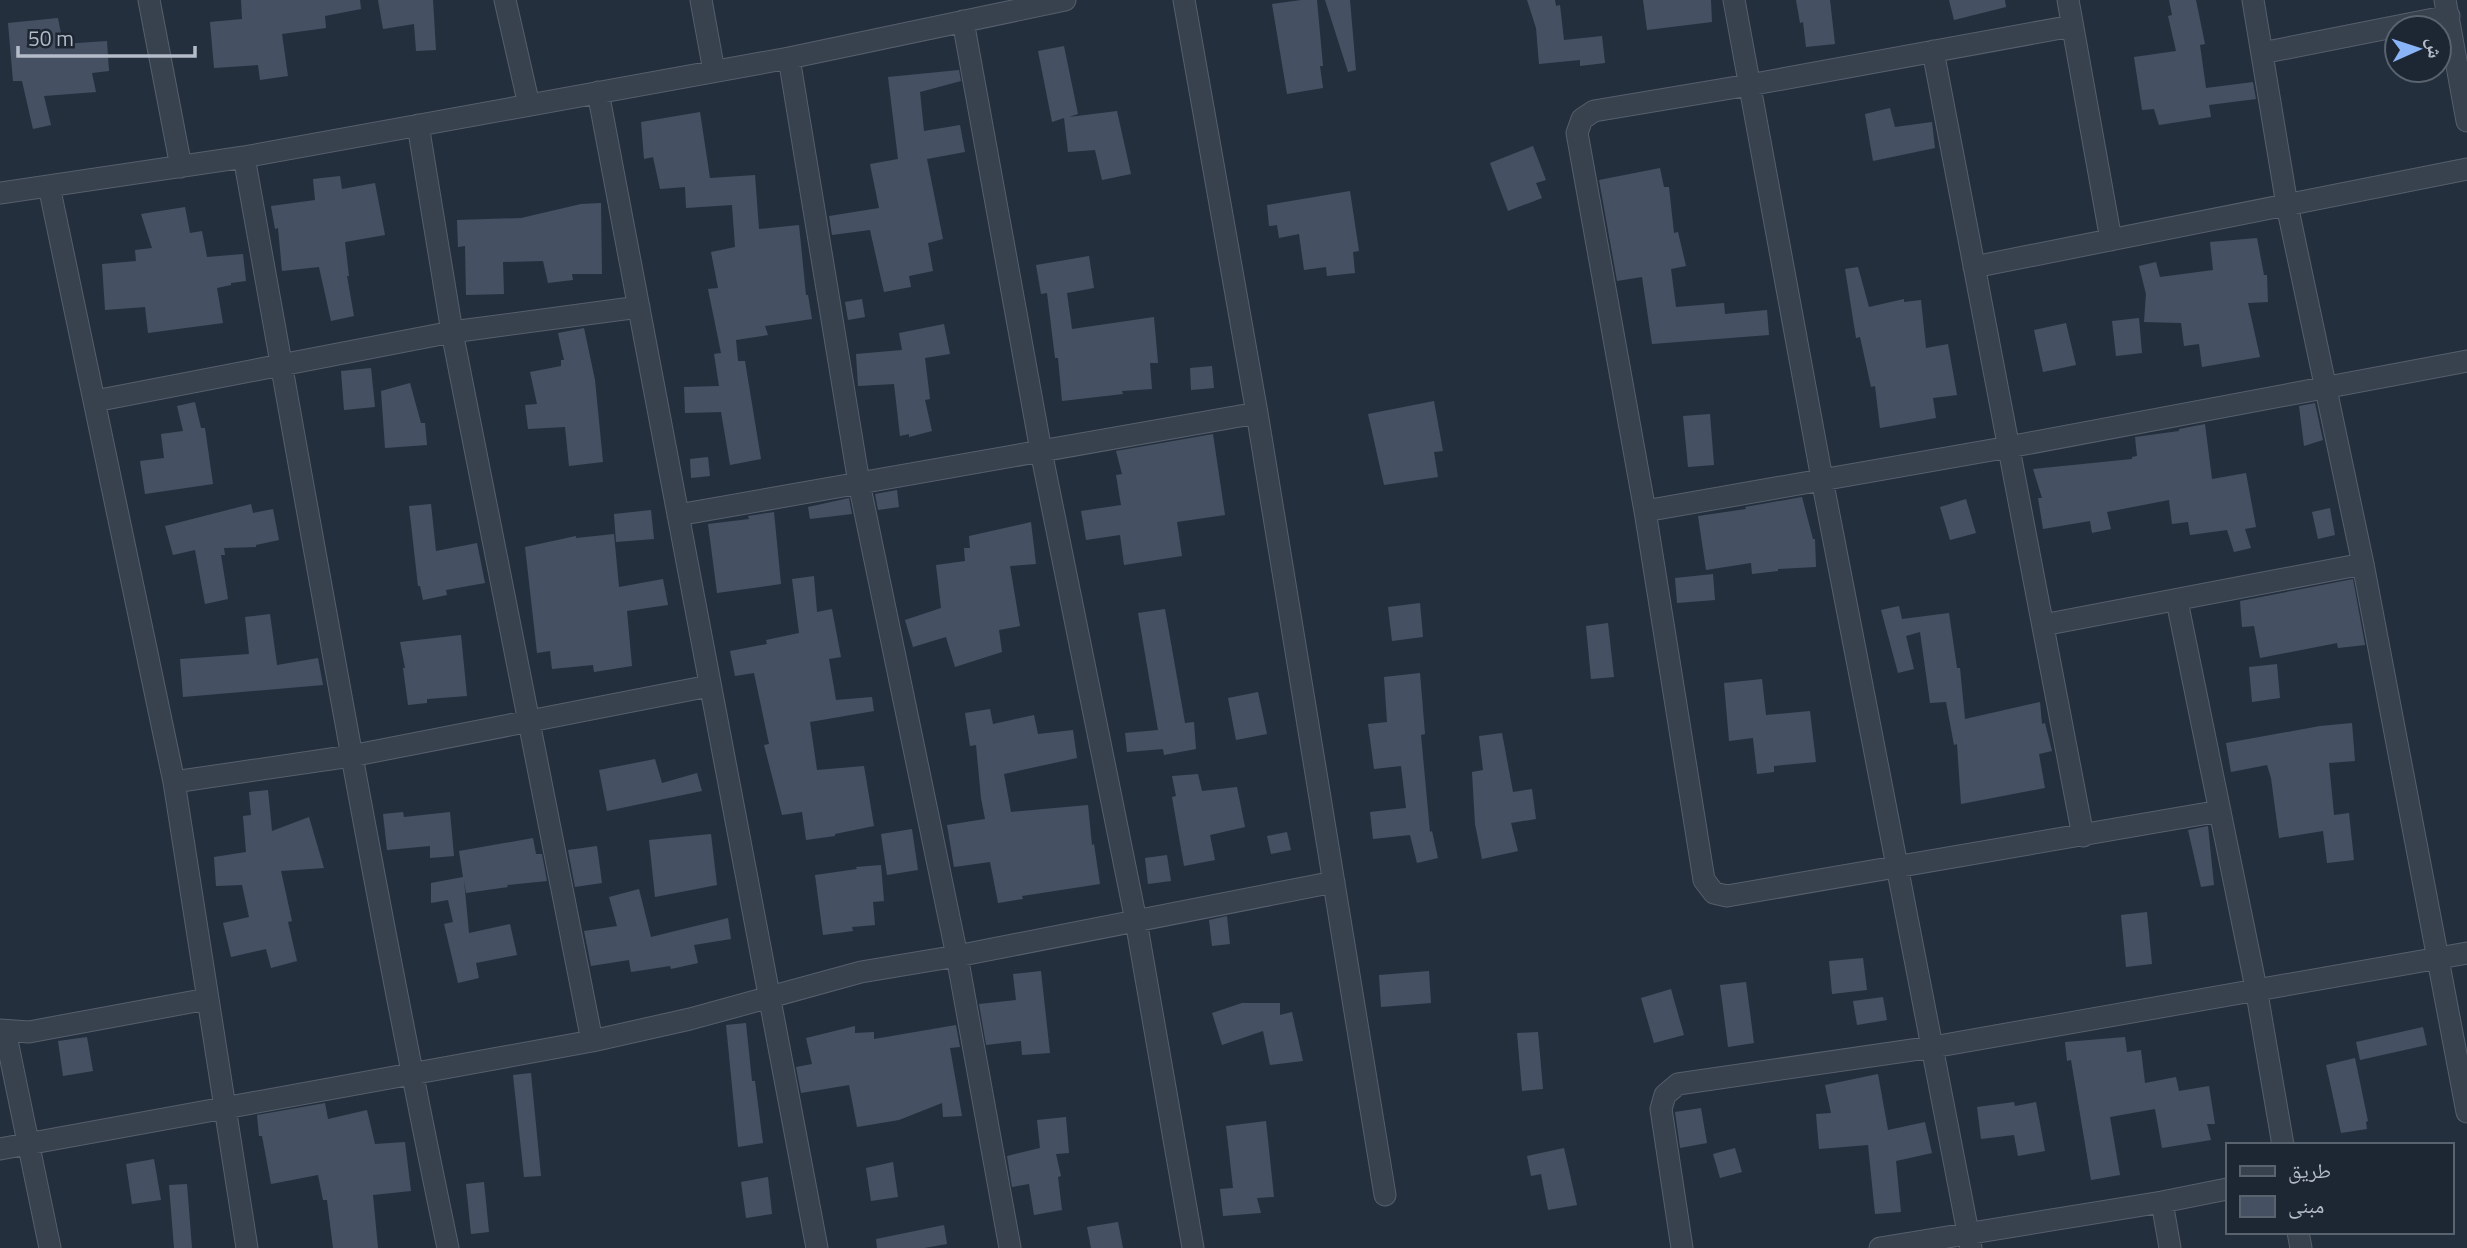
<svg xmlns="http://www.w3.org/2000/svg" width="2467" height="1248" font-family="'Titillium Web','Noto Naskh Arabic',sans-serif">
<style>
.building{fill:#455162}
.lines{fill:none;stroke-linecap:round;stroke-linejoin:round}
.street-casing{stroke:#565f6c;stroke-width:23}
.street{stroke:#38414e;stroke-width:21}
</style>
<rect width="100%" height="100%" fill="#242f3e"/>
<path class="building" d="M 241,0 L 360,0 L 361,9 L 325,16 L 326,28 L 282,34 L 288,76 L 260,80 L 258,65 L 214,68 L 210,22 L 242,19 Z
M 378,0 L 433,0 L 436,50 L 416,51 L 414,24 L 383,29 Z
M 1301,0 L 1317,0 L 1323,66 L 1320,66 L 1323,88 L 1287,94 L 1272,4 Z
M 1325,0 L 1350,0 L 1356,70 L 1348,72 Z
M 1527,0 L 1555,0 L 1556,6 L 1560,5 L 1564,40 L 1602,36 L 1605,63 L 1580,66 L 1580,60 L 1539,64 L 1536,28 Z
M 1643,0 L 1711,0 L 1712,22 L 1647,30 Z
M 1796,0 L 1830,0 L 1835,44 L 1806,47 L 1803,22 L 1800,23 Z
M 1949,0 L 2005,0 L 2006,7 L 1954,20 Z
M 2169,0 L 2196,0 L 2205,44 L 2200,45 L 2206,88 L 2253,82 L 2256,99 L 2209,105 L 2211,117 L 2159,125 L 2154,109 L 2142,110 L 2134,57 L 2176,51 L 2168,16 L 2172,15 Z
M 58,18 L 63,44 L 107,41 L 109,71 L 92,73 L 96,92 L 44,96 L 51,125 L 33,129 L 22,81 L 13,81 L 8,23 Z
M 1064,46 L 1078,114 L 1069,117 L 1117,111 L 1131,174 L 1102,180 L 1095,150 L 1068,152 L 1064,118 L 1052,122 L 1038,51 Z
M 959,70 L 961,81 L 920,92 L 924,131 L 960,125 L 965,152 L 927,159 L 943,239 L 928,243 L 933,271 L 909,276 L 911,287 L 884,292 L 870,230 L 832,235 L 829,216 L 879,208 L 870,164 L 898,159 L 888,77 Z
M 1890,108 L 1895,127 L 1932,122 L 1935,148 L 1873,161 L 1865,114 Z
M 700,112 L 710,178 L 755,175 L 759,229 L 799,225 L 806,295 L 808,295 L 812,319 L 765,326 L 768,335 L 736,340 L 738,361 L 745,361 L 761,459 L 730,465 L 721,412 L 685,413 L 684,387 L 719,386 L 714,354 L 721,353 L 708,289 L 718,288 L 711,252 L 735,247 L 732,205 L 686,208 L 685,187 L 660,189 L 653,157 L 644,159 L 641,122 Z
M 1533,146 L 1546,180 L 1536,183 L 1542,198 L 1508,211 L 1490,163 Z
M 1660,168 L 1664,187 L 1669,187 L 1674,233 L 1678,232 L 1686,266 L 1671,269 L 1676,307 L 1724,303 L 1725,314 L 1767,310 L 1769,335 L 1652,344 L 1642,277 L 1617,281 L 1599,180 Z
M 340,176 L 342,189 L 375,183 L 385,235 L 345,242 L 349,276 L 347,276 L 354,316 L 331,321 L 319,267 L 282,271 L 278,228 L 275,229 L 271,206 L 315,200 L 313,179 Z
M 1350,191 L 1359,251 L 1353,252 L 1355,273 L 1327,276 L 1326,267 L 1304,270 L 1299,234 L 1279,238 L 1277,225 L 1269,226 L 1267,205 Z
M 601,203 L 602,274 L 572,274 L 573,280 L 548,283 L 543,261 L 503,262 L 504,294 L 466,295 L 465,246 L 458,247 L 457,220 L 521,218 L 581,204 Z
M 185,207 L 190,233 L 202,231 L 207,257 L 243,254 L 246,281 L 231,283 L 231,285 L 217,288 L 223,323 L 148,333 L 145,307 L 105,310 L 102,264 L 136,261 L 135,250 L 152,248 L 141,214 Z
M 2257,238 L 2264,275 L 2267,275 L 2268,302 L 2248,303 L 2260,357 L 2202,367 L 2199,344 L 2184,346 L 2181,323 L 2144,322 L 2146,294 L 2139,266 L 2156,262 L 2160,277 L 2213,270 L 2210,242 Z
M 1089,256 L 1094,288 L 1067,293 L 1072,329 L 1154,317 L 1158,363 L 1150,363 L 1152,389 L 1122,391 L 1123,394 L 1062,401 L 1058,358 L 1055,358 L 1047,293 L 1041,294 L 1036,265 Z
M 1858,267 L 1869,307 L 1904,299 L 1904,302 L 1921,300 L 1926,348 L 1948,344 L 1957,395 L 1933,398 L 1936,418 L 1880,428 L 1875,386 L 1871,387 L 1860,337 L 1856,338 L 1845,269 Z
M 862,299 L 865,317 L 848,320 L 845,302 Z
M 2139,318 L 2142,353 L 2116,356 L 2112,321 Z
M 2066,323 L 2076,365 L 2043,372 L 2034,330 Z
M 944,324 L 950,354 L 925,358 L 930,399 L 925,400 L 932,431 L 909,437 L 909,434 L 900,436 L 894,384 L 858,386 L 856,354 L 902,350 L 899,333 Z
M 584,328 L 595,380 L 603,462 L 569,466 L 565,427 L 528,429 L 525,405 L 537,404 L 530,372 L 561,366 L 561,360 L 564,360 L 558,333 Z
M 1212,366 L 1214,388 L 1191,390 L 1190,368 Z
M 371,368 L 375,407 L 344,410 L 341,371 Z
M 410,383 L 421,423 L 425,423 L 427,445 L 385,448 L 381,391 Z
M 1434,401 L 1443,451 L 1434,452 L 1438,477 L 1384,485 L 1368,414 Z
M 195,402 L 201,428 L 205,428 L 213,484 L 145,494 L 140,461 L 164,458 L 161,434 L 183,431 L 177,406 Z
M 2315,403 L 2323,440 L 2304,446 L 2299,406 Z
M 1710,414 L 1714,465 L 1688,467 L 1683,416 Z
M 2205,424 L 2212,479 L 2246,473 L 2256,527 L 2245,529 L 2251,548 L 2234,552 L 2227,530 L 2190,535 L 2188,522 L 2172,524 L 2169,500 L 2107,512 L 2111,529 L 2092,533 L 2090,521 L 2043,529 L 2038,498 L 2042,498 L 2033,469 L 2132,459 L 2132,457 L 2137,456 L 2135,437 L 2179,431 L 2179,429 Z
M 1213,434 L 1225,515 L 1177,522 L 1182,556 L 1124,565 L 1120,535 L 1086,540 L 1081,511 L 1121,505 L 1116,475 L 1122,474 L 1116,451 Z
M 708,457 L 710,476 L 691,478 L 690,459 Z
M 897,490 L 899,507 L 878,510 L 875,494 Z
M 1802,497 L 1813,539 L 1815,539 L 1816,567 L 1778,569 L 1778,571 L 1752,574 L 1751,563 L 1706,570 L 1698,516 L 1746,509 L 1745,507 Z
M 849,498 L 852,514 L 810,519 L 808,507 Z
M 1966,499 L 1976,533 L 1950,540 L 1940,507 Z
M 251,504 L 253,513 L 273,509 L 279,540 L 256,545 L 256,547 L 224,548 L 225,555 L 221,555 L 228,599 L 205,604 L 195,550 L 173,555 L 165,526 Z
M 431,504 L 436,551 L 477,543 L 485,583 L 446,590 L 447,595 L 423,600 L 420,586 L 418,586 L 409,506 Z
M 2330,508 L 2335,535 L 2318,539 L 2312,512 Z
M 651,510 L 654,539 L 616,542 L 614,514 Z
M 774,512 L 781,584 L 717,593 L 708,524 L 749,519 L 748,516 Z
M 1031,522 L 1036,564 L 1010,566 L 1020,626 L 999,630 L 1002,652 L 955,667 L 946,637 L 913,647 L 905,620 L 941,608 L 936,565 L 965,561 L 964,548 L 970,548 L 969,536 Z
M 614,534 L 619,587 L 663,579 L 668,605 L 627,611 L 632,666 L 594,672 L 593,665 L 552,669 L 550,651 L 537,653 L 525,547 L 576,536 L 576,538 Z
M 1713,574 L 1715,600 L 1677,603 L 1675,578 Z
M 814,576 L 817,612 L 832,609 L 841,657 L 829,659 L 836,700 L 872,697 L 874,711 L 810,722 L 817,770 L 864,766 L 874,826 L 835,834 L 835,836 L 806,840 L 802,812 L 782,815 L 764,745 L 769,744 L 754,673 L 735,676 L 730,651 L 767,644 L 766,640 L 799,633 L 792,579 Z
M 2353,579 L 2365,645 L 2338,648 L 2337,643 L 2260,658 L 2254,626 L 2242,627 L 2240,601 Z
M 1420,603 L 1423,637 L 1392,641 L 1388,607 Z
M 1899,606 L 1902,619 L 1949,613 L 1957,668 L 1960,668 L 1965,719 L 2040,702 L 2042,724 L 2045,723 L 2052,751 L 2039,754 L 2045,788 L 1961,804 L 1957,744 L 1954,745 L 1946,702 L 1930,703 L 1920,632 L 1906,636 L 1914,669 L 1898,673 L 1881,610 Z
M 1165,609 L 1185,723 L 1194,722 L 1196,749 L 1164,755 L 1163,749 L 1127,752 L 1125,733 L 1158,730 L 1138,613 Z
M 270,614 L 277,665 L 318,658 L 323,685 L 183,697 L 180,659 L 249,654 L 245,617 Z
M 1608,623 L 1614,677 L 1591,679 L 1586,626 Z
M 461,635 L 467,696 L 427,699 L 427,703 L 408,705 L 403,668 L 405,668 L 400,642 Z
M 2277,664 L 2280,698 L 2252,702 L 2249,667 Z
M 1420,673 L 1425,734 L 1421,735 L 1430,832 L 1432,831 L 1438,858 L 1417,863 L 1410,835 L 1373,839 L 1370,812 L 1406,808 L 1401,766 L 1374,769 L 1368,724 L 1387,722 L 1384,677 Z
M 1762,679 L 1766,715 L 1810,711 L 1816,762 L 1774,766 L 1774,772 L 1757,774 L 1753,738 L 1729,741 L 1724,683 Z
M 1258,692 L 1267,734 L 1236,740 L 1228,698 Z
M 990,709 L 993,724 L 1034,715 L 1038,734 L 1073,730 L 1077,758 L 1004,774 L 1011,812 L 1088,805 L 1092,845 L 1094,844 L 1100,884 L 1022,896 L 1023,899 L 998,903 L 990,862 L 954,867 L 947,825 L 985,819 L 981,798 L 976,745 L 970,746 L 965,713 Z
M 2352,723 L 2355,761 L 2329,763 L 2334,815 L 2349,813 L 2354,860 L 2327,863 L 2323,831 L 2279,838 L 2271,778 L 2267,765 L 2231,772 L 2226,743 L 2320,726 Z
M 1502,733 L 1513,792 L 1532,789 L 1536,819 L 1511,823 L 1518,851 L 1482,859 L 1475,824 L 1472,772 L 1483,770 L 1479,736 Z
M 655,759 L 662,783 L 697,773 L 702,791 L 607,811 L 599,770 Z
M 1198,774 L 1202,791 L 1237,787 L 1245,827 L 1210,835 L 1215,860 L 1184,866 L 1172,797 L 1176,796 L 1172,776 Z
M 268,790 L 272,831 L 309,817 L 324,868 L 281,871 L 292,921 L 288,922 L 297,961 L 271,968 L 266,949 L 231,957 L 223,923 L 249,917 L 242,885 L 216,886 L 214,857 L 246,852 L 243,816 L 251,815 L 249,792 Z
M 403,812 L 404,817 L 450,812 L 454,856 L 430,858 L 430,846 L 387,850 L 383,814 Z
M 2208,826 L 2214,885 L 2201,887 L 2188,830 Z
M 912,829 L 918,870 L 887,875 L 881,834 Z
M 1287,832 L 1291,850 L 1271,854 L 1267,836 Z
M 711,834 L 717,885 L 655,897 L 649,840 Z
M 533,838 L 536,854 L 542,854 L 547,881 L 507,885 L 508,887 L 466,893 L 464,880 L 469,933 L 510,924 L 517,955 L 476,963 L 479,978 L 458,983 L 444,924 L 453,922 L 448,900 L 431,903 L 431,883 L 463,877 L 459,851 Z
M 597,846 L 602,883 L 575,887 L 568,850 Z
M 1167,855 L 1171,881 L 1148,884 L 1145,858 Z
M 881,865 L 884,901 L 873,902 L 875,925 L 852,927 L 853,931 L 823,935 L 815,875 L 857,869 L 856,867 Z
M 639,889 L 651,937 L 728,918 L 731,939 L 694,945 L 698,963 L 671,969 L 670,966 L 631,972 L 629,960 L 591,966 L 584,931 L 617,926 L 609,897 Z
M 2147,912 L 2152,964 L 2126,967 L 2121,915 Z
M 1227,916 L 1230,944 L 1212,946 L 1209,920 Z
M 1863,958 L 1867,990 L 1832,994 L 1829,961 Z
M 1041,971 L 1050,1053 L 1022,1055 L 1021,1041 L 986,1045 L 979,1004 L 1016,1000 L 1013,974 Z
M 1429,971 L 1431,1003 L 1381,1007 L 1379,975 Z
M 1746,982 L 1754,1043 L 1728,1047 L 1720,985 Z
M 1671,989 L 1684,1035 L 1654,1043 L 1641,998 Z
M 1883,997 L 1887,1020 L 1857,1025 L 1853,1001 Z
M 1242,1003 L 1280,1003 L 1280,1015 L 1292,1012 L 1303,1061 L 1270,1065 L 1263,1031 L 1222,1045 L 1212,1013 Z
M 746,1023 L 752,1081 L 755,1081 L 763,1143 L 738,1147 L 726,1025 Z
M 956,1025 L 960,1047 L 950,1048 L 962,1116 L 943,1117 L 942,1103 L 899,1120 L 857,1127 L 849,1085 L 801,1093 L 796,1067 L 812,1064 L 806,1038 L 855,1026 L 855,1033 L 874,1032 L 874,1039 Z
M 2423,1027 L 2427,1045 L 2360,1060 L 2356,1042 Z
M 1538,1032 L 1543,1089 L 1522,1091 L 1517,1033 Z
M 87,1037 L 93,1071 L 63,1076 L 58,1041 Z
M 2125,1037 L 2127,1052 L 2141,1050 L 2145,1083 L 2176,1077 L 2179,1091 L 2209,1086 L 2215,1124 L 2207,1124 L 2211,1140 L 2162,1148 L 2155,1109 L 2110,1117 L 2120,1175 L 2091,1180 L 2071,1060 L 2067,1061 L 2065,1042 Z
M 2355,1058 L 2368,1121 L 2366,1122 L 2367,1129 L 2341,1133 L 2326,1065 Z
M 531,1073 L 541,1176 L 524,1177 L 513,1075 Z
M 1878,1074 L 1888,1130 L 1925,1122 L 1932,1153 L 1896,1161 L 1901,1212 L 1875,1214 L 1868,1145 L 1819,1149 L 1816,1114 L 1831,1113 L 1825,1085 Z
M 2014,1102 L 2015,1106 L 2036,1102 L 2045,1151 L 2018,1156 L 2014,1135 L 1981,1139 L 1977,1107 Z
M 325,1103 L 328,1119 L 367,1110 L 375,1144 L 405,1142 L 411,1191 L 373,1195 L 378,1248 L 333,1248 L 327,1200 L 323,1200 L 318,1175 L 271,1184 L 262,1136 L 259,1136 L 257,1115 Z
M 1701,1108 L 1707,1143 L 1680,1148 L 1675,1112 Z
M 1066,1117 L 1069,1153 L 1056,1154 L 1061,1176 L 1058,1177 L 1062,1210 L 1034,1215 L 1029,1184 L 1012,1187 L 1007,1156 L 1040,1148 L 1037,1120 Z
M 1266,1121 L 1274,1197 L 1257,1198 L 1261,1213 L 1223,1216 L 1220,1189 L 1233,1188 L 1226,1126 Z
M 1564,1148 L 1577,1205 L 1548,1210 L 1541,1174 L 1531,1176 L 1527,1156 Z
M 1735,1148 L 1742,1172 L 1720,1178 L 1713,1154 Z
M 154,1159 L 161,1200 L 132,1204 L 126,1164 Z
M 893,1162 L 898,1197 L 871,1201 L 866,1168 Z
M 768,1177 L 772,1214 L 746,1218 L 741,1182 Z
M 484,1182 L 489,1232 L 471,1234 L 466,1184 Z
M 187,1184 L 192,1248 L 174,1248 L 169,1185 Z
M 1118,1222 L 1123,1248 L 1091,1248 L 1087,1227 Z
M 944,1225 L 947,1244 L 924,1248 L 877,1248 L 876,1239 Z"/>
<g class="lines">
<defs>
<path id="street" d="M 149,0 L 181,167
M 505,0 L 529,105
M 701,0 L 714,71
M 1184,0 L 1257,413 L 1385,1195
M 1734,0 L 1822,479 L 1971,1248
M 2068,0 L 2111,240
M 2253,0 L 2287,205 L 2363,564 L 2467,1112
M 2445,0 L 2467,121
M 963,21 L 1041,451 L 1136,921 L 1193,1248
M 2072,26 L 1749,85 L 1594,111 L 1582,119 L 1577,133 L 1645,511 L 1704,880 L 1714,893 L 1727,896 L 2220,811
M 1933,51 L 2083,836
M 2262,53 L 2449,16
M 789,58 L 859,483 L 957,956 L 1010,1248
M 598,92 L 817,1248
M 418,125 L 452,332 L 592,1041
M 244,157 C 310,521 372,886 448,1248
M 49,186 L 174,782 L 247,1248
M 0,193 L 244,157 L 789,58 L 1065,0
M 1974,267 L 2467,169
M 95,401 L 452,332 L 639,307
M 1645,511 L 2009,447 L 2467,361
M 678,515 L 1257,413
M 2177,601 L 2256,988 L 2283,1145
M 2043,625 L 2363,564
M 174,782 L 351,756 L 709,686
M 0,1030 L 29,1032 L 207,999
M 5,1031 L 50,1248
M 0,1149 L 592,1041 L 690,1019 L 861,972 L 957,956 L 1334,882
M 2162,1202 L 2170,1248
M 2298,1232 L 2301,1248
M 1682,1248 L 1661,1109 L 1665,1095 L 1678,1084 L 1933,1047 L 2467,953
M 1880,1248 L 2162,1202 L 2227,1189"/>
</defs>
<use href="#street" class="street-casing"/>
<use href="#street" class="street"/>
</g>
<rect x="2226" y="1143" width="228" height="91" fill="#1d2633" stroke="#59626f" stroke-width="2"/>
<rect x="2240" y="1166" width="35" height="10" fill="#38414e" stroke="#59626f" stroke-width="2"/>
<text x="2288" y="1178" font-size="21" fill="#b4bcc9">طريق</text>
<rect x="2240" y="1196" width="35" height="21" fill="#455162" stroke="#59626f" stroke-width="2"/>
<text x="2288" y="1213" font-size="21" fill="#b4bcc9">مبنى</text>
<g transform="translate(2418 49) rotate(87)"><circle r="33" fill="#1d2633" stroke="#59626f" stroke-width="2"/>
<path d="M0-5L12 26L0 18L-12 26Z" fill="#8ab4f8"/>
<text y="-10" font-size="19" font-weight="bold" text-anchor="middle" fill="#b4bcc9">ش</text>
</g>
<path d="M18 46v10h177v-10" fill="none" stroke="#b4bcc9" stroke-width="3.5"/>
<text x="28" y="46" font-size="21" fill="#b4bcc9" stroke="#1d2633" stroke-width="5" paint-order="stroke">50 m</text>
</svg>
